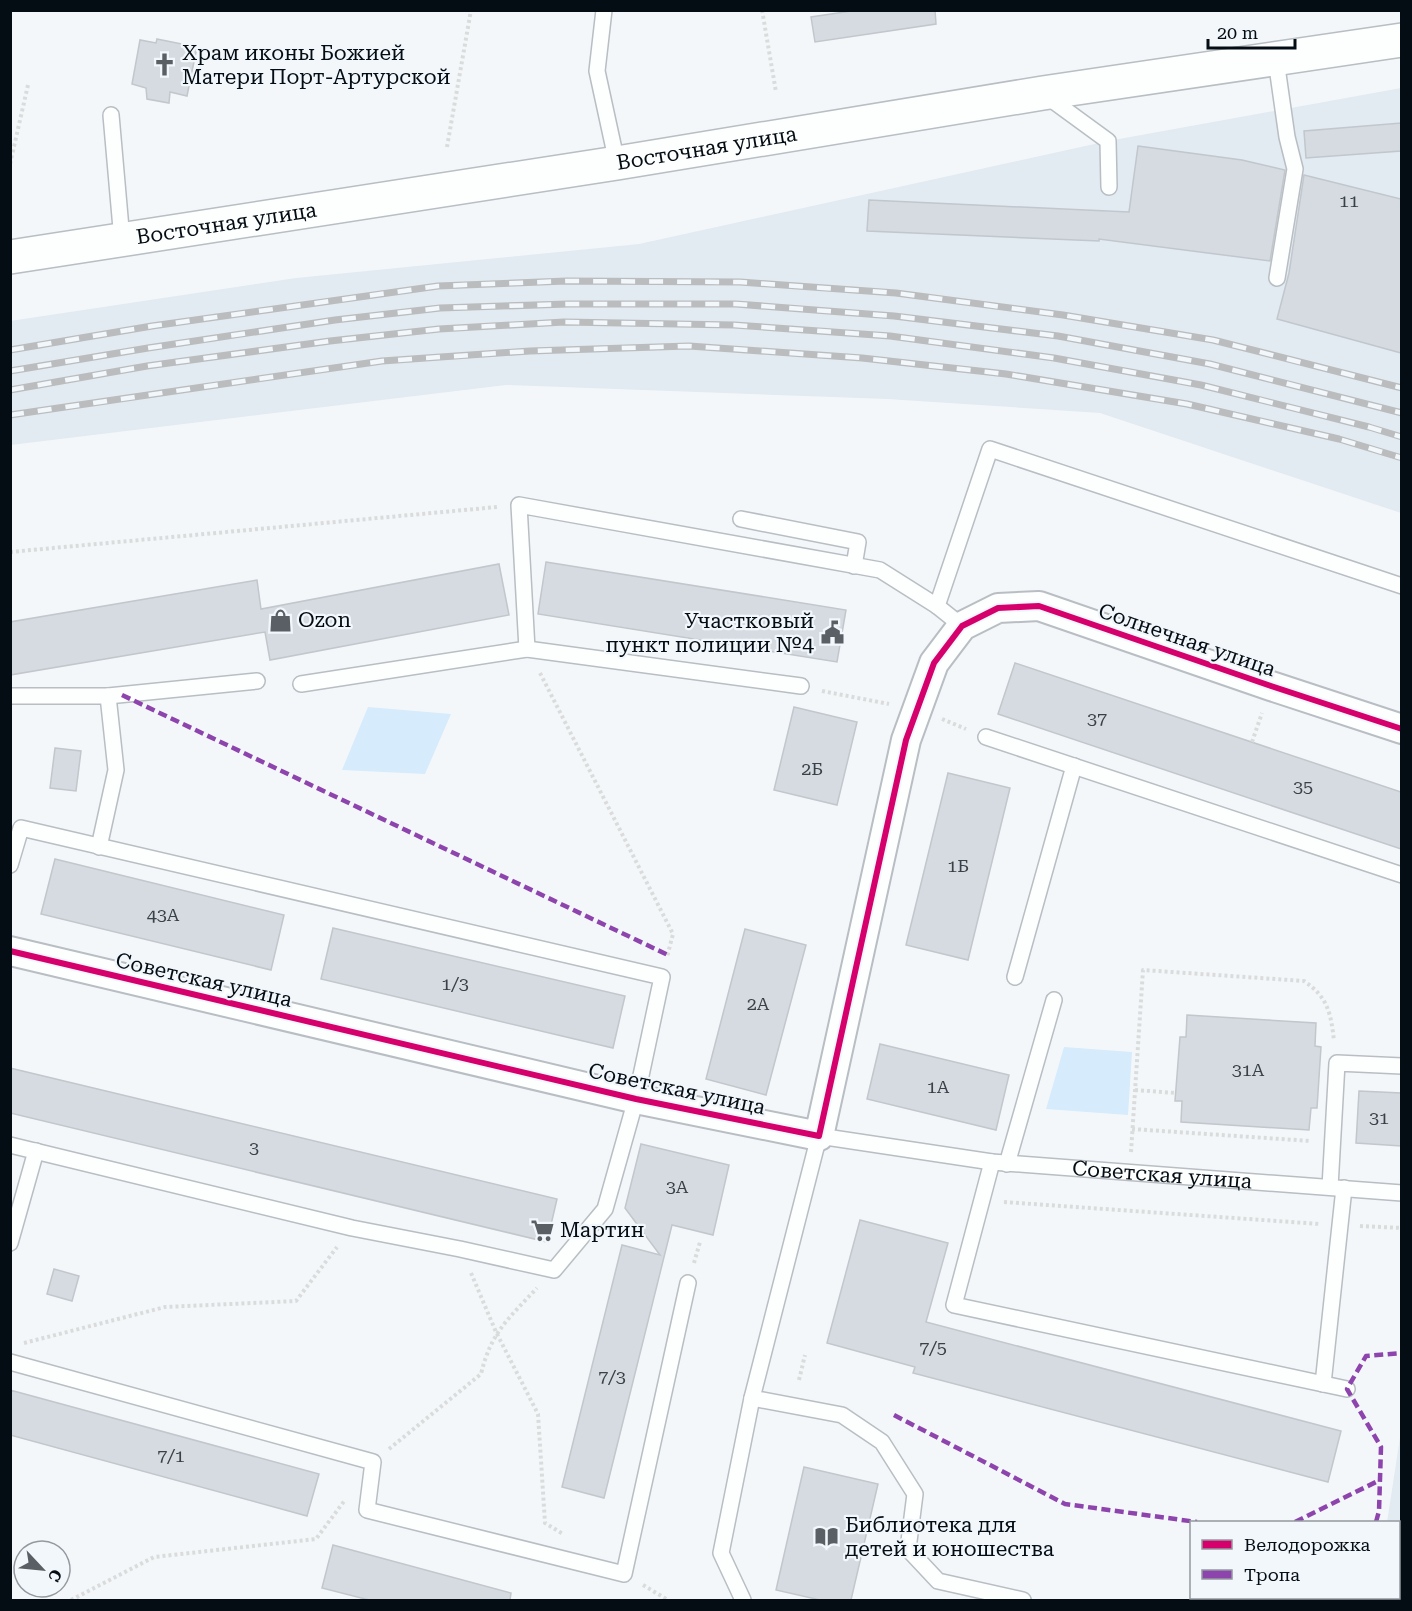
<svg xmlns="http://www.w3.org/2000/svg" width="1412" height="1611" font-family="'Roboto Serif',serif">
<style>
.built{fill:#e2ebf2}
.green{fill:#d6ebfc}
.building{fill:#d5dbe1;stroke:#c1c7cc;stroke-width:1.5}
.lines{fill:none;stroke-linecap:round;stroke-linejoin:round}
.service-casing{stroke:#b8bec3;stroke-width:18}
.minor-casing{stroke:#b8bec3;stroke-width:32}
.primary-casing{stroke:#b8bec3;stroke-width:36}
.path{stroke:#dadcdc;stroke-width:4;stroke-dasharray:3 3;stroke-linecap:butt}
.service{stroke:#fdfefe;stroke-width:15}
.minor{stroke:#fdfefe;stroke-width:28}
.primary{stroke:#fdfefe;stroke-width:33}
.rail-casing{stroke:#bbbcbd;stroke-width:7}
.rail{stroke:#f2f7fc;stroke-width:4.5;stroke-dasharray:14;stroke-linecap:butt}
.quiet{stroke:#8e44ad;stroke-width:4.5;stroke-dasharray:9 4.5;stroke-linecap:butt}
.cycleway-casing{stroke:#f2f7fc;stroke-width:10}
.cycleway{stroke:#d6006c;stroke-width:6}
.labels{text-anchor:middle;stroke-width:4.5;stroke-linejoin:round;paint-order:stroke}
.number-label{font-size:18px;fill:#394047}
.poi-label{font-size:21px;fill:#050d14;stroke:#f2f7fc;text-anchor:start}
.street-label{font-size:21px;fill:#050d14;stroke:#f2f7fc}
</style>
<rect width="100%" height="100%" fill="#f4f7fa"/>
<path class="built" d="M 1401,88 L 1401,513 L 1100,413 L 887,399 L 506,385 L 11,445 L 10,321 L 296,278 L 639,244 L 1108,141 Z
M 1401,1431 L 1401,1600 L 1374,1600 L 1374,1598 L 1398,1598 L 1398,1522 L 1387,1522 Z"/>
<path class="green" d="M 368,707 L 451,714 L 425,774 L 342,770 Z
M 1064,1047 L 1132,1052 L 1128,1115 L 1046,1109 Z"/>
<path class="building" d="M 858,10 L 935,10 L 936,24 L 815,42 L 811,17 Z
M 157,39 L 197,47 L 187,96 L 170,92 L 169,103 L 147,99 L 146,88 L 132,84 L 140,40 L 156,43 Z
M 1401,123 L 1401,151 L 1306,158 L 1304,131 Z
M 1138,146 L 1242,160 L 1285,170 L 1270,261 L 1099,239 L 1099,241 L 867,231 L 869,200 L 1129,212 Z
M 1304,175 L 1401,199 L 1401,353 L 1277,319 L 1289,273 Z
M 546,562 L 846,610 L 837,662 L 538,614 Z
M 499,564 L 509,615 L 270,660 L 265,632 L 10,675 L 10,622 L 257,580 L 261,609 Z
M 1015,663 L 1401,792 L 1401,849 L 998,714 Z
M 794,707 L 857,722 L 837,805 L 774,790 Z
M 55,748 L 81,751 L 76,791 L 50,788 Z
M 948,773 L 1010,788 L 968,960 L 906,945 Z
M 55,859 L 284,915 L 271,970 L 41,914 Z
M 333,928 L 625,996 L 613,1048 L 321,979 Z
M 745,929 L 806,945 L 766,1095 L 706,1079 Z
M 1187,1015 L 1316,1023 L 1315,1046 L 1321,1047 L 1317,1108 L 1311,1108 L 1309,1130 L 1181,1122 L 1182,1101 L 1175,1101 L 1180,1037 L 1186,1037 Z
M 880,1044 L 1009,1075 L 996,1130 L 867,1099 Z
M 10,1068 L 557,1199 L 547,1242 L 10,1113 Z
M 1359,1091 L 1401,1093 L 1401,1146 L 1356,1143 Z
M 641,1144 L 729,1165 L 713,1235 L 672,1225 L 604,1498 L 562,1487 L 622,1245 L 660,1255 L 625,1208 Z
M 860,1220 L 948,1243 L 926,1322 L 1341,1431 L 1328,1482 L 913,1373 L 915,1367 L 827,1343 Z
M 54,1269 L 79,1276 L 72,1301 L 47,1294 Z
M 10,1390 L 319,1474 L 307,1516 L 10,1435 Z
M 804,1467 L 878,1484 L 851,1600 L 820,1600 L 776,1590 Z
M 333,1545 L 511,1593 L 510,1600 L 369,1600 L 322,1588 Z"/>
<g class="lines">
<defs>
<g id="service">
<path d="M 604,10 L 597,71 L 617,163"/>
<path d="M 1276,60 L 1287,137 L 1295,169 L 1277,278"/>
<path d="M 1045,95 L 1108,141 L 1109,187"/>
<path d="M 111,115 L 122,240"/>
<path d="M 741,519 L 858,542 L 854,566"/>
<path d="M 937,606 L 990,449 L 1402,586"/>
<path d="M 527,649 L 519,505 L 880,570 L 937,606 L 962,626"/>
<path d="M 301,684 L 527,649 L 801,686"/>
<path d="M 10,696 L 108,696 L 257,681"/>
<path d="M 986,737 L 1402,875"/>
<path d="M 99,847 L 116,770 L 108,696"/>
<path d="M 10,865 L 21,828 L 662,977 L 636,1099 L 605,1209 L 554,1270 L 460,1249 L 352,1228 L 10,1145"/>
<path d="M 1015,977 L 1074,766"/>
<path d="M 992,1162 L 954,1305 L 1347,1389"/>
<path d="M 1007,1164 L 1054,1000"/>
<path d="M 1330,1187 L 1337,1063 L 1402,1066"/>
<path d="M 10,1243 L 36,1151"/>
<path d="M 10,1362 L 373,1462 L 367,1510 L 624,1574 L 688,1283"/>
<path d="M 1323,1384 L 1344,1188"/>
<path d="M 752,1398 L 842,1415 L 882,1442 L 915,1494 L 908,1549 L 938,1581 L 1023,1600"/>
<path id="s1" d="M 743,1600 L 721,1553 L 752,1398 L 819,1136 L 992,1162 L 1402,1193"/>
</g>
<path id="minor" d="M 10,951 L 636,1099 L 819,1136 L 906,740 L 934,663 L 962,626 L 998,608 L 1039,606 L 1271,686 L 1402,729"/>
<g id="primary">
<path id="s2" d="M 10,257 L 617,163 L 1043,93 L 1402,40"/>
</g>
</defs>
<use href="#service" class="service-casing"/>
<use href="#minor" class="minor-casing"/>
<use href="#primary" class="primary-casing"/>
<path class="path" d="M 762,10 L 776,92
M 447,147 L 471,10
M 10,164 L 28,85
M 10,552 L 497,507
M 540,673 L 673,934 L 667,957
M 822,691 L 889,704
M 942,719 L 966,729
M 1252,742 L 1262,713
M 1135,1090 L 1176,1093
M 1132,1129 L 1311,1141
M 1131,1152 L 1143,970 L 1304,981 C 1328,997 1331,1014 1334,1041
M 1004,1202 L 1320,1224
M 1360,1226 L 1402,1228
M 694,1263 L 700,1242
M 471,1273 L 496,1332 L 538,1414 L 545,1523 L 563,1534
M 24,1343 L 165,1307 L 296,1301 L 337,1247
M 799,1380 L 805,1355
M 389,1449 L 481,1374 C 491,1332 509,1318 537,1288
M 643,1585 L 668,1600
M 71,1600 L 154,1557 L 316,1539 L 345,1500"/>
<use href="#service" class="service"/>
<use href="#minor" class="minor"/>
<use href="#primary" class="primary"/>
<defs>
<path id="rail" d="M 10,350 L 152,326 L 438,286 L 567,281 L 740,282 L 896,293 L 1063,315 L 1213,340 L 1402,388
M 10,371 L 148,348 L 335,320 L 440,308 L 568,304 L 736,304 L 894,316 L 1058,336 L 1210,364 L 1402,413
M 10,390 L 147,366 L 330,341 L 439,329 L 564,322 L 734,325 L 890,336 L 1054,358 L 1201,385 L 1369,427 L 1402,437
M 10,415 L 382,361 L 530,351 L 689,346 L 862,358 L 1006,374 L 1187,404 L 1339,439 L 1402,458"/>
</defs>
<use href="#rail" class="rail-casing"/>
<use href="#rail" class="rail"/>
<path class="quiet" d="M 122,695 L 668,955
M 894,1415 L 1065,1504 L 1197,1522
M 1295,1522 L 1380,1480
M 1376,1522 L 1379,1511 L 1381,1447 L 1347,1389 L 1366,1356 L 1402,1353
M 1356,1600 L 1357,1598"/>
<defs>
<path id="cycleway" d="M 10,951 L 636,1099 L 819,1136 L 906,740 L 934,663 L 962,626 L 998,608 L 1039,606 L 1271,686 L 1402,729"/>
</defs>
<use href="#cycleway" class="cycleway-casing"/>
<use href="#cycleway" class="cycleway"/>
</g>
<defs>
<symbol id="church-bare" viewBox="-9 -9 18 18"><path d="M-1.2-6h2.4v3.5h3.3v2.4h-3.3V6h-2.4V-.1h-3.3v-2.4h3.3Z" fill="#595f64" stroke="#f2f7fc" stroke-width="2.5" paint-order="stroke"/></symbol>
<symbol id="shop-bare" viewBox="-9 -9 18 18"><path d="M-5-2.5h2.3a2.7 3.5 0 0 1 5.4 0H5L5.5 6h-11ZM-1.5-2.5h3a1.5 2.3 0 0 0-3 0Z" fill="#595f64" stroke="#f2f7fc" stroke-width="2.5" paint-order="stroke"/></symbol>
<symbol id="civic-bare" viewBox="-9 -9 18 18"><path d="M-.6-6.5H3V-4.5H.6V-3L4-1V1h2V6H-6V1h2V-1L-.6-3ZM-1.2 2.5V6h2.4V2.5Z" fill="#595f64" stroke="#f2f7fc" stroke-width="2.5" paint-order="stroke"/></symbol>
<symbol id="supermarket-bare" viewBox="-9 -9 18 18"><path d="M-6-5.5h2.5l.6 2H6L4.5 2H-2.5L-4.4-4H-6ZM-1.5 3.2a1.3 1.3 0 1 0 .1 0ZM3 3.2a1.3 1.3 0 1 0 .1 0Z" fill="#595f64" stroke="#f2f7fc" stroke-width="2.5" paint-order="stroke"/></symbol>
<symbol id="library-bare" viewBox="-9 -9 18 18"><path d="M-6-4Q-3-5.5-.7-3.5V5Q-3 3-6 4ZM6-4Q3-5.5 .7-3.5V5Q3 3 6 4Z" fill="#595f64" stroke="#f2f7fc" stroke-width="2.5" paint-order="stroke"/></symbol>
</defs>
<g fill-rule="evenodd">
<use href="#church-bare" x="148" y="48" width="33" height="33"/>
<use href="#shop-bare" x="264" y="604" width="33" height="33"/>
<use href="#civic-bare" x="816" y="616" width="33" height="33"/>
<use href="#supermarket-bare" x="526" y="1214" width="33" height="33"/>
<use href="#library-bare" x="810" y="1520" width="33" height="33"/>
</g>
<g class="labels">
<g class="number-label">
<text x="1349" y="207">11</text>
<text x="1097" y="725">37</text>
<text x="812" y="775">2Б</text>
<text x="1303" y="793">35</text>
<text x="958" y="872">1Б</text>
<text x="163" y="921">43А</text>
<text x="455" y="990">1/3</text>
<text x="758" y="1010">2А</text>
<text x="1248" y="1076">31А</text>
<text x="938" y="1093">1А</text>
<text x="1379" y="1124">31</text>
<text x="254" y="1154">3</text>
<text x="677" y="1193">3А</text>
<text x="933" y="1354">7/5</text>
<text x="612" y="1383">7/3</text>
<text x="171" y="1462">7/1</text>
</g>
<g class="poi-label">
<text x="182" y="60">Храм иконы Божией<tspan x="182" dy="24">Матери Порт-Артурской</tspan></text>
<text x="298" y="627">Ozon</text>
<text x="814" y="628" text-anchor="end">Участковый<tspan x="814" dy="24">пункт полиции №4</tspan></text>
<text x="560" y="1237">Мартин</text>
<text x="845" y="1532">Библиотека для<tspan x="845" dy="24">детей и юношества</tspan></text>
</g>
<g class="street-label">
<text dy="7" stroke="none"><textPath href="#s2" startOffset="705">Восточная улица</textPath></text>
<text dy="7" stroke="none"><textPath href="#s2" startOffset="219">Восточная улица</textPath></text>
<text transform="translate(1187 640) rotate(19)" y="7">Солнечная улица</text>
<text transform="translate(204 980) rotate(13)" y="7">Советская улица</text>
<text transform="translate(677 1089) rotate(12)" y="7">Советская улица</text>
<text dy="7" stroke="none"><textPath href="#s1" startOffset="826">Советская улица</textPath></text>
</g>
</g>
<rect width="1412" height="1611" fill="none" stroke="#050d14" stroke-width="24"/>
<rect x="1190" y="1521" width="210" height="78" fill="#f2f7fc" stroke="#93999f" stroke-width="1.5"/>
<rect x="1202" y="1540" width="30" height="9" fill="#d6006c" stroke="#93999f" stroke-width="1.5"/>
<text x="1244" y="1551" font-size="18" fill="#050d14">Велодорожка</text>
<rect x="1202" y="1570" width="30" height="9" fill="#8e44ad" stroke="#93999f" stroke-width="1.5"/>
<text x="1244" y="1581" font-size="18" fill="#050d14">Тропа</text>
<g transform="translate(42 1569) rotate(116)"><circle r="28" fill="#f2f7fc" stroke="#93999f" stroke-width="1.5"/>
<path d="M0-4.5L10 22L0 15L-10 22Z" fill="#595f64"/>
<text y="-9" font-size="16" font-weight="bold" text-anchor="middle" fill="#050d14">С</text>
</g>
<path d="M1208 39v9h87v-9" fill="none" stroke="#050d14" stroke-width="3"/>
<text x="1217" y="39" font-size="18" fill="#050d14" stroke="#f2f7fc" stroke-width="4.5" paint-order="stroke">20 m</text>
</svg>
